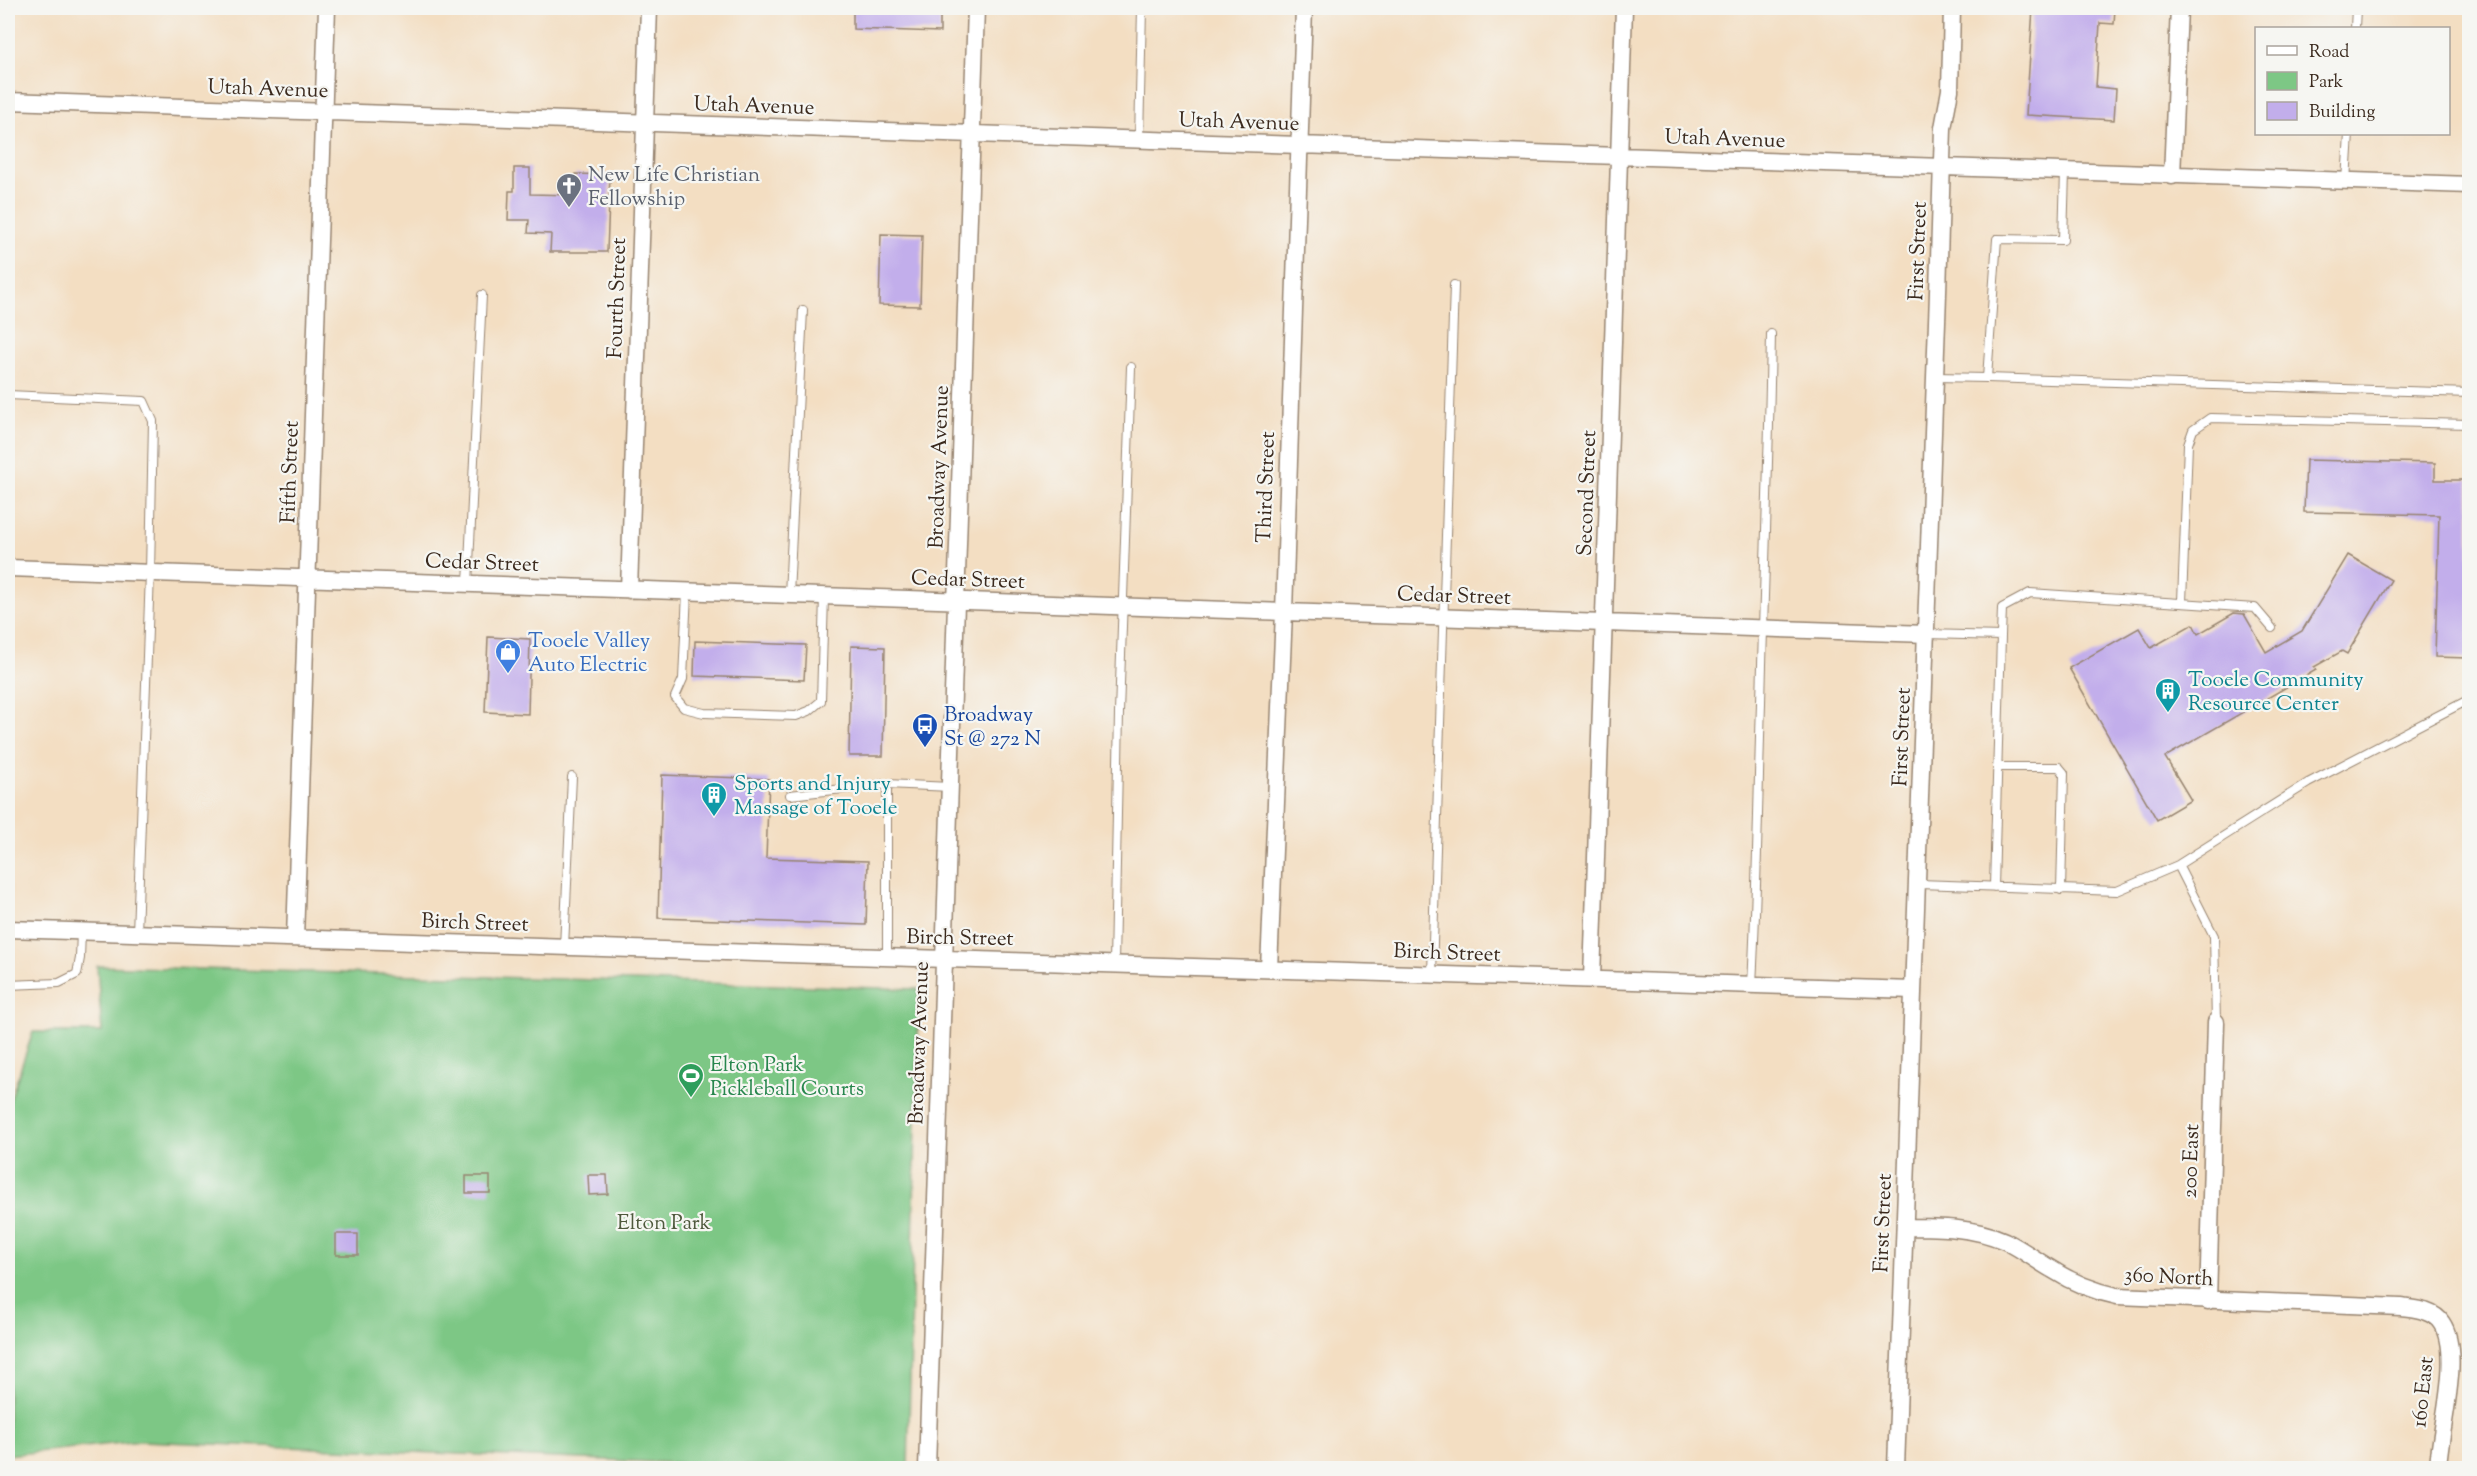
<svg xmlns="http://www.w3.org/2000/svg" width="2477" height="1476" font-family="'Sorts Mill Goudy',serif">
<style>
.green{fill:#7dc785;stroke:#5c7852;stroke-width:1.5}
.building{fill:#c2aeeb}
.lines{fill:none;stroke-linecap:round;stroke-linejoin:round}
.lane-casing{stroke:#978470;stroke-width:10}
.street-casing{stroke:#978470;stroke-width:19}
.lane{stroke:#fff;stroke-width:8}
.street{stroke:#fff;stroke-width:16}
.labels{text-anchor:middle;stroke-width:4.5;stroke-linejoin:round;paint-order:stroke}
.street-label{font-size:21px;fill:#3b2a1e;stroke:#f6f6f2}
.worship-label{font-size:21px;fill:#5b616d;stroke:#f6f6f2;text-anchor:start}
.shop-label{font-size:21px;fill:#366cbe;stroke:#f6f6f2;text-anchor:start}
.culture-label{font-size:21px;fill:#0d838f;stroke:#f6f6f2;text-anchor:start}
.transit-label{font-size:21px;fill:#164399;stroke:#f6f6f2;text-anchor:start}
.leisure-label{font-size:21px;fill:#27864d;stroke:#f6f6f2;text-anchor:start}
.park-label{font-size:21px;fill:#4f593d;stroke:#f6f6f2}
</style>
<rect width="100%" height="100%" fill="#f6f6f2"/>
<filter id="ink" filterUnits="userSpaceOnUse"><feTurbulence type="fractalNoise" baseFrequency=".0167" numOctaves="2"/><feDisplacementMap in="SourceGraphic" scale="12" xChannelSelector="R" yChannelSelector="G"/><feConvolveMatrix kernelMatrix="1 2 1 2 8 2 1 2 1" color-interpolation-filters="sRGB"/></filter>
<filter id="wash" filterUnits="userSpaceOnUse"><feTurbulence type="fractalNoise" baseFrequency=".008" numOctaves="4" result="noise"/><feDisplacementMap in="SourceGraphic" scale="24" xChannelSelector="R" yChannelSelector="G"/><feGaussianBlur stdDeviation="1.35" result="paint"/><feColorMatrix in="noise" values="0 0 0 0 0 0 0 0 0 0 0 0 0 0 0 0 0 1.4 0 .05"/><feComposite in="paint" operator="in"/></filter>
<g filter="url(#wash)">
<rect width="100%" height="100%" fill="#f3dec2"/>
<path class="green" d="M 97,966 L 919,989 L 908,1468 L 799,1468 L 141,1441 L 8,1455 L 8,1106 L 33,1032 L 102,1032 Z"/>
<g id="blocks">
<path class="building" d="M 853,8 L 940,8 L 940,32 L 853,29 Z
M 2033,8 L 2115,8 L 2114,24 L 2100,23 L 2096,87 L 2116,89 L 2114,120 L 2026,115 Z
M 514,168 L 530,168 L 530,194 L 575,195 L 576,174 L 610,175 L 607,252 L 550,252 L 551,234 L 528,233 L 529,220 L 508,220 L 509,191 L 514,191 Z
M 881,234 L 922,235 L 920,306 L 879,305 Z
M 2306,460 L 2435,463 L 2435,480 L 2469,480 L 2469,658 L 2435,657 L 2439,515 L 2304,512 Z
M 2348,555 L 2391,580 L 2347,654 L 2342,651 L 2314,667 L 2316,670 L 2165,757 L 2191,800 L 2157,820 L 2069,668 L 2139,628 L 2151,648 L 2193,624 L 2198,634 L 2234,613 L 2244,614 L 2266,652 L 2302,631 Z
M 488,637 L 530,639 L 528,714 L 485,712 Z
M 695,641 L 806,645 L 804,680 L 694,676 Z
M 851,646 L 885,647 L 883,756 L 849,756 Z
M 662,775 L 769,779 L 766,858 L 868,861 L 866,925 L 658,918 Z
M 588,1175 L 607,1175 L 608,1194 L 589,1195 Z
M 466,1176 L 490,1176 L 490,1193 L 466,1193 Z
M 336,1234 L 358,1234 L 358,1255 L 336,1255 Z"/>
</g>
</g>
<g filter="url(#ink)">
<use href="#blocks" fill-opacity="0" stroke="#978470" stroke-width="1.5"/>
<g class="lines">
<defs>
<path id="lane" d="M 2355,28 L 2356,8
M 1139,140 L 1142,8
M 2346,181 L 2349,134
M 1935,377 L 1987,378 L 1997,239 L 2063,240 L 2065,172
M 1987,378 L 2470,393
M 8,395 L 144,401 L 153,421 L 150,573 L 137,933
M 468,584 L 482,295
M 687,592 L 683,679 L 675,697 L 684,708 L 704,713 L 796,716 L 809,711 L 821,701 L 824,596
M 789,595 L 803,310
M 2182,602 L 2188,444 L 2193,430 L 2210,418 L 2470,424
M 1927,634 L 2001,636 L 2002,608 L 2030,593 L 2255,608 L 2272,628
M 1997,767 L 2059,767 L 2064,773 L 2061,890
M 790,795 L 887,784 L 950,787
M 2178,865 L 2214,936 L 2216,1022
M 1919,884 L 2117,891 L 2178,865 L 2308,783 L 2470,699
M 1994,887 L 2001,636
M 564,947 L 572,777
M 887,958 L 887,784
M 1114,964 L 1119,713 L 1131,367
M 1432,974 L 1454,285
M 8,985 L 59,983 L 77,974 L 80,958 L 81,931
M 1752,985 C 1757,891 1758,797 1761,703 C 1764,580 1769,457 1771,334"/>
<path id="street" d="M 8,101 L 2470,185
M 2172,176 L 2179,8
M 8,568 L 1927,634
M 629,590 L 649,8
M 8,929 L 1913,990
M 295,938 L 327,8
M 1269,969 L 1284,612 L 1304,8
M 1592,979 L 1624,8
M 1905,1227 C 1939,1227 1973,1227 2005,1241 C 2022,1249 2037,1261 2053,1270 C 2073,1283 2094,1291 2117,1296 L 2401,1307 C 2415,1309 2434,1310 2442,1323 C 2463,1354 2439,1431 2438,1468
M 2208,1301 L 2216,1022
M 927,1468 L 976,8
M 1896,1468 C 1912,1022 1930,575 1943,128 L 1950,90 L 1952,8"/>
</defs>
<use href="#lane" class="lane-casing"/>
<use href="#street" class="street-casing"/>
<use href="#lane" class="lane"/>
<use href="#street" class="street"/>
</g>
</g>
<defs>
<symbol id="church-pin" viewBox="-11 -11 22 30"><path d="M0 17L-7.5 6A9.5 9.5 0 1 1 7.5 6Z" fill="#6b7280" stroke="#f6f6f2"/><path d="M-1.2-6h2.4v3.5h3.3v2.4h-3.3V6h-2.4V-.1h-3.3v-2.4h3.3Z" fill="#fff"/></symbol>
<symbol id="shop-pin" viewBox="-11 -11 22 30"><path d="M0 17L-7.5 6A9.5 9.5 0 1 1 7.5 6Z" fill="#3f7fe0" stroke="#f6f6f2"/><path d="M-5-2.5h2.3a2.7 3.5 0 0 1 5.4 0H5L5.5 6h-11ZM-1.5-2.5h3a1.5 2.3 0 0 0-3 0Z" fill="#fff"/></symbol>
<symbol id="building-pin" viewBox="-11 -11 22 30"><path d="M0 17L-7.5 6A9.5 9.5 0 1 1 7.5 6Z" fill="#0f9aa8" stroke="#f6f6f2"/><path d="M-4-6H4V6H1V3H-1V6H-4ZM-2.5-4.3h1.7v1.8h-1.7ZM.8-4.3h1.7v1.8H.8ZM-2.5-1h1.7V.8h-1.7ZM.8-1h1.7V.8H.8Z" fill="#fff"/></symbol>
<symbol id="bus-pin" viewBox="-11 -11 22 30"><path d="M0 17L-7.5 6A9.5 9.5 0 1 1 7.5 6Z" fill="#1a4fb4" stroke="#f6f6f2"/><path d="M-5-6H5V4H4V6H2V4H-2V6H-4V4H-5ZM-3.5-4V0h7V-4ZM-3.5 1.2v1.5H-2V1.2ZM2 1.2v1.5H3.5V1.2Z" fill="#fff"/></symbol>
<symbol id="stadium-pin" viewBox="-11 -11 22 30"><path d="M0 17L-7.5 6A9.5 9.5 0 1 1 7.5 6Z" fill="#2e9e5b" stroke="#f6f6f2"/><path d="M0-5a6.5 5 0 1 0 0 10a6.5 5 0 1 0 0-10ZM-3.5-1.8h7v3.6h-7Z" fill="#fff"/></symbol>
</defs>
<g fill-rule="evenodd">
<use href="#church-pin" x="554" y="171" width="30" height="40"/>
<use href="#shop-pin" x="493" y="637" width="30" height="40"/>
<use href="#building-pin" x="2153" y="676" width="30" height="40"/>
<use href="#bus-pin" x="910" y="711" width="30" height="40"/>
<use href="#building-pin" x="699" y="780" width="30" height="40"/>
<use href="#stadium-pin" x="676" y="1061" width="30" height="40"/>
</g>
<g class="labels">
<g class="street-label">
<text transform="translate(268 88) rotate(2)" y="7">Utah Avenue</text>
<text transform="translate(754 105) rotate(2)" y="7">Utah Avenue</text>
<text transform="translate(1239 121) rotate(2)" y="7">Utah Avenue</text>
<text transform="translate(1725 138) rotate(2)" y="7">Utah Avenue</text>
<text transform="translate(1917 251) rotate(-88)" y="7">First Street</text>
<text transform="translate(616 298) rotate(-88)" y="7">Fourth Street</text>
<text transform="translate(938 467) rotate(-88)" y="7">Broadway Avenue</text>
<text transform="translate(289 472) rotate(-88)" y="7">Fifth Street</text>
<text transform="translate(1265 487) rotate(-88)" y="7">Third Street</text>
<text transform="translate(1586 493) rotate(-88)" y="7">Second Street</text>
<text transform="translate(482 562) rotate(2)" y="7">Cedar Street</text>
<text transform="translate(968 579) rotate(2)" y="7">Cedar Street</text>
<text transform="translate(1454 595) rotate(2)" y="7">Cedar Street</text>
<text transform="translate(1901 737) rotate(-88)" y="7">First Street</text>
<text transform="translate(475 922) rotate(2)" y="7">Birch Street</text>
<text transform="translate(960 937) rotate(1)" y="7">Birch Street</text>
<text transform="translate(1447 952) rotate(2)" y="7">Birch Street</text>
<text transform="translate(918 1043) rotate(-88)" y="7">Broadway Avenue</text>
<text transform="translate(2190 1161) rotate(-88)" y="7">200 East</text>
<text transform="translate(1882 1223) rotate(-88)" y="7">First Street</text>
<text transform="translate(2169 1276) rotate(3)" y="7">360 North</text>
<text transform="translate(2422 1392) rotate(-84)" y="7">160 East</text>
</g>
<g class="worship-label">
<text x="588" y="181">New Life Christian<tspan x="588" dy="24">Fellowship</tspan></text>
</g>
<g class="shop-label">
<text x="528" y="647">Tooele Valley<tspan x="528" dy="24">Auto Electric</tspan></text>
</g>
<g class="culture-label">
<text x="2188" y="686">Tooele Community<tspan x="2188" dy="24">Resource Center</tspan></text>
<text x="734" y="790">Sports and Injury<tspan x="734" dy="24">Massage of Tooele</tspan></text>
</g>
<g class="transit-label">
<text x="944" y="721">Broadway<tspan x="944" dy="24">St @ 272 N</tspan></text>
</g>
<g class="leisure-label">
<text x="710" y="1071">Elton Park<tspan x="710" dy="24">Pickleball Courts</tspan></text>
</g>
<g class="park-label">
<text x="664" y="1229">Elton Park</text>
</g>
</g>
<rect width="2477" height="1476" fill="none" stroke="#f6f6f2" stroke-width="30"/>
<rect x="2255" y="27" width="195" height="108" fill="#f6f6f2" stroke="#aba49d" stroke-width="1.5"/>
<rect x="2267" y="46" width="30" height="9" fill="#ffffff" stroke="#aba49d" stroke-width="1.5"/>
<text x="2309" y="57" font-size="18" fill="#3b2a1e">Road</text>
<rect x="2267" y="72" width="30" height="18" fill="#7dc785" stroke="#aba49d" stroke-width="1.5"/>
<text x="2309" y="87" font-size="18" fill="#3b2a1e">Park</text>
<rect x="2267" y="102" width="30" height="18" fill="#c2aeeb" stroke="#aba49d" stroke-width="1.5"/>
<text x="2309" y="117" font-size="18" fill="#3b2a1e">Building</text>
</svg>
